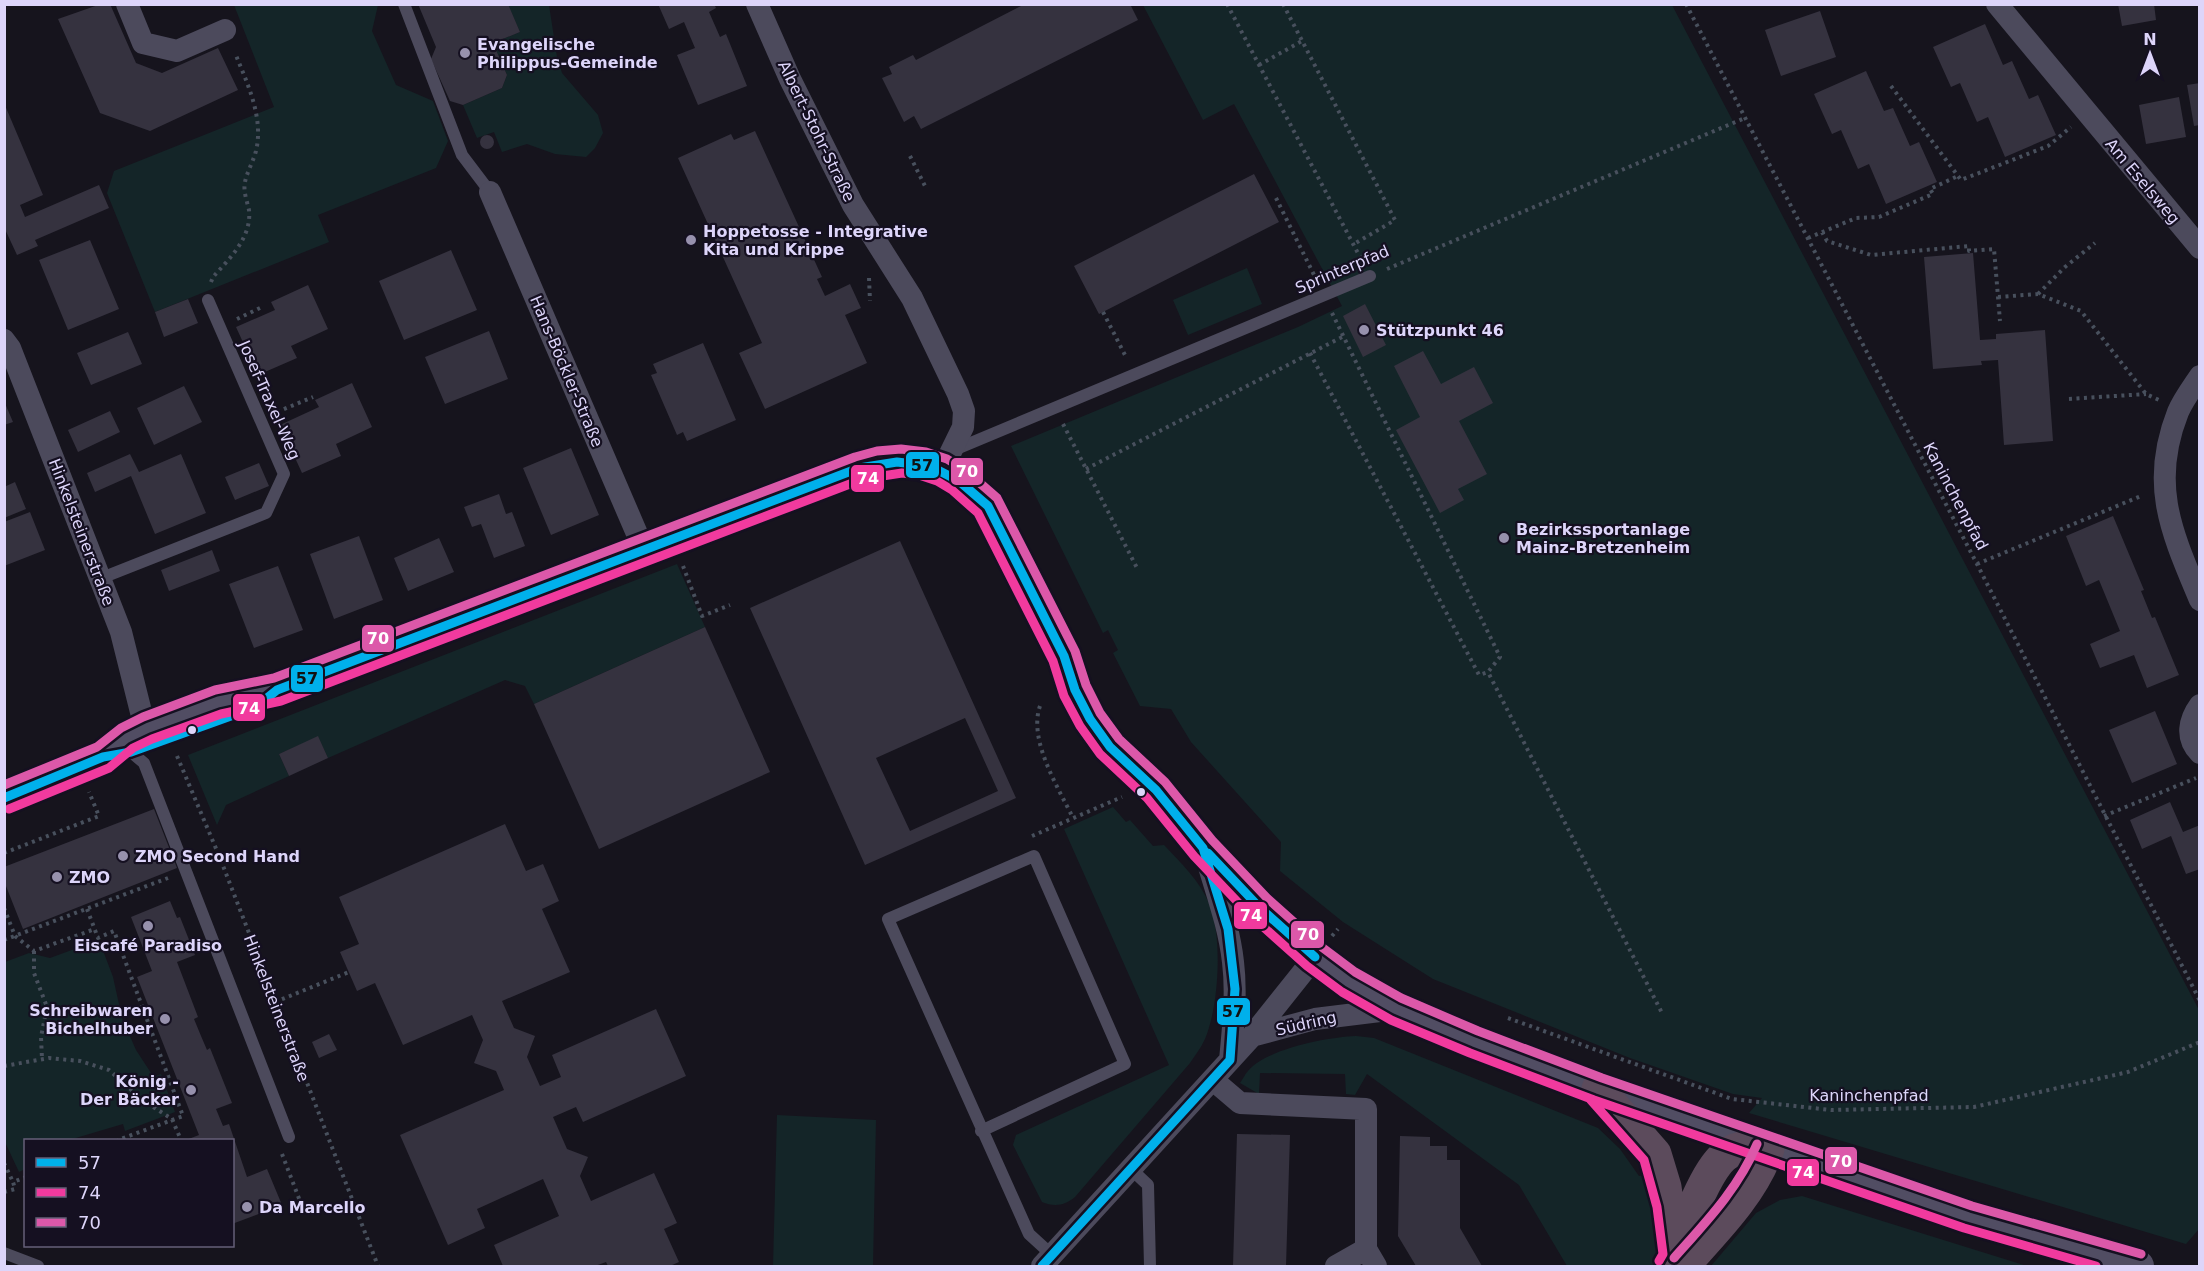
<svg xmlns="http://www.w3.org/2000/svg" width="2204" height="1271" font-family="'DejaVu Sans',sans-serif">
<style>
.green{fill:#142528}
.building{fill:#35323f;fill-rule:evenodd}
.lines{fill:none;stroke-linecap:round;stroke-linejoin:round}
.path{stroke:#48505d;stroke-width:4;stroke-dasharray:3 4.5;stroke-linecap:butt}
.lane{stroke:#4c4a5c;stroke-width:12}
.street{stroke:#4c4a5c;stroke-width:22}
.secondary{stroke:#514d63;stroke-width:32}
.highway{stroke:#5c4b5c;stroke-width:33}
.bus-1-casing{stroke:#151021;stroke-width:14}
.bus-2-casing{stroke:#151021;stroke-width:14}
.bus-3-casing{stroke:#151021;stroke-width:14}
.bus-1{stroke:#00b0eb;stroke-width:9}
.bus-2{stroke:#f13a9e;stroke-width:9}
.bus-3{stroke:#dc58a9;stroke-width:9}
.poi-dot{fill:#9791ad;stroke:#151021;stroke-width:2}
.bus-dot{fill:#ddd5fa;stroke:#151021;stroke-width:2}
.labels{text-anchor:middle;stroke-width:4.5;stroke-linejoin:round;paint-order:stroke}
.poi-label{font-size:16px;font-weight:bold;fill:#ddd5fa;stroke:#151021;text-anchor:start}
.street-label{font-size:16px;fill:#ddd5fa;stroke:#151021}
.line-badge{stroke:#151021;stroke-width:2}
.badge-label{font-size:16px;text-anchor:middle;font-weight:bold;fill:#fff}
.pale-badge-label{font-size:16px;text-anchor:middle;font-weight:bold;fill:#111}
</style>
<rect width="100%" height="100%" fill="#16141d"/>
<path class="green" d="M 234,5 L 378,5 L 372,31 L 396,85 L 433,101 L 448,141 L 436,168 L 318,215 L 329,242 L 155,312 L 107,193 L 114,171 L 274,107 Z
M 508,5 L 549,5 L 557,57 L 562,73 L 598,115 L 603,133 L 595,148 L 586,157 L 555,154 L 527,144 L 502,152 L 494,132 L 477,138 L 463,105 L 502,88 L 507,75 L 493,43 L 520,32 Z
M 1143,5 L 1672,5 L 2199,1010 L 2199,1229 L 2186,1244 L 1749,1113 L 1762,1098 L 1733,1094 L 1630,1058 L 1433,979 L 1343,922 L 1280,871 L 1281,842 L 1191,742 L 1171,709 L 1140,706 L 1113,653 L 1118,650 L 1108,630 L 1103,633 L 1011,446 L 1298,327 L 1342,306 L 1234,104 L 1203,120 Z
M 1247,268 L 1262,304 L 1188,335 L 1173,300 Z
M 677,564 L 705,627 L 534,704 L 525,686 L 505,680 L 328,758 L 318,737 L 279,754 L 289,776 L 226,805 L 217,825 L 188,755 Z
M 1113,807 L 1126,822 L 1130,820 L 1153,846 L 1164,845 C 1181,863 1199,880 1209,903 C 1223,936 1219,1006 1205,1039 C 1201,1048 1195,1055 1190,1063 L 1075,1197 C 1064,1206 1054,1207 1042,1202 L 1013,1145 L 1016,1135 L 1169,1065 L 1064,829 Z
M 99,940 L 113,977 L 122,1018 L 136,1050 L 151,1073 L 156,1076 L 161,1074 L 175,1112 L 125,1131 L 123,1124 L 69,1140 L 26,1140 L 25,1169 L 19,1172 L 5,1142 L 5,962 L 29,953 L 50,958 Z
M 1356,1036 L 1374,1038 L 1598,1128 L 1620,1149 L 1639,1176 L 1650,1174 L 1659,1248 L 1653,1266 L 1567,1266 L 1519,1185 L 1367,1074 L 1355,1095 L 1346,1094 L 1345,1074 L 1260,1073 L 1259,1094 L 1240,1083 C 1243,1079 1245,1074 1248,1071 C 1266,1049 1328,1037 1356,1036 Z
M 777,1115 L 876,1120 L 873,1266 L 773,1266 Z
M 1802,1196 L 2027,1266 L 1711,1266 L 1756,1213 L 1780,1200 Z"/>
<path class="building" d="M 101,4 L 110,4 L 136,63 L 162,73 L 218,48 L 238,90 L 150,131 L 100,113 L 58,19 Z
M 418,4 L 508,4 L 520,32 L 493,43 L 507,75 L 502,88 L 463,105 L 450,101 L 431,59 L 436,47 Z
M 658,4 L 714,4 L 716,8 L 709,12 L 720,37 L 726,34 L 747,86 L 698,105 L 677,55 L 695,48 L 684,22 L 669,29 Z
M 1025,4 L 1130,4 L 1138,20 L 921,129 L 914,116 L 904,122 L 882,78 L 892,74 L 889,67 L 913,55 L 916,60 Z
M 2118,4 L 2154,4 L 2156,20 L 2122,26 Z
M 1820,11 L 1836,57 L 1781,76 L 1765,30 Z
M 1985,24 L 2003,65 L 2012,61 L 2029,99 L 2038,95 L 2056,135 L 2005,157 L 1988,117 L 1977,122 L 1960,83 L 1951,87 L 1933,47 Z
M 1866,71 L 1884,111 L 1893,108 L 1910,146 L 1919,142 L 1937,182 L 1886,204 L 1869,164 L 1858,169 L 1841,130 L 1832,134 L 1814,94 Z
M 2200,83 L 2200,125 L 2194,126 L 2187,85 Z
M 2179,97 L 2186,137 L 2146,144 L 2139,105 Z
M 4,103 L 43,195 L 20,205 L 25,217 L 99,185 L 109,208 L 35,240 L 38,246 L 17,255 L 4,227 Z
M 755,131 L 822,277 L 817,279 L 825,296 L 850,284 L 861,308 L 845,315 L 867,363 L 765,409 L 739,353 L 762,343 L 678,158 L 731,134 L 734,140 Z
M480 142a7 7 0 1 1 14 0a7 7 0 1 1-14 0Z
M 1254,174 L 1279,222 L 1099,314 L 1074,266 Z
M 90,240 L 119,309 L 68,330 L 39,260 Z
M 451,250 L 477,310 L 404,340 L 379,281 Z
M 1973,253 L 1980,340 L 1996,339 L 1996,334 L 2045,330 L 2053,441 L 2004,445 L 1998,360 L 1981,361 L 1982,365 L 1933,369 L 1924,257 Z
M 308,285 L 328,329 L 291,346 L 297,358 L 258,375 L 236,327 L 275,310 L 271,302 Z
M 188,299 L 198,323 L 164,337 L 155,312 Z
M 1365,304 L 1386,345 L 1363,357 L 1343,316 Z
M 489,331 L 508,379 L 445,404 L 425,357 Z
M 128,332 L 142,364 L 91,385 L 77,353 Z
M 703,343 L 736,420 L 687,441 L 683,432 L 677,435 L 651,375 L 657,373 L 653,364 Z
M 1423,351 L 1441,384 L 1474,367 L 1493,403 L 1459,421 L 1487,474 L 1458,489 L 1464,500 L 1440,513 L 1396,430 L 1420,417 L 1394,366 Z
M 352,383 L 372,427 L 336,444 L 341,456 L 302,473 L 280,425 L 319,407 L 315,400 Z
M 184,386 L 202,422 L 154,445 L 137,408 Z
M 4,401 L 13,422 L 4,425 Z
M 110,411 L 120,432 L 78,452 L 68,430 Z
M 571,448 L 599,515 L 551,535 L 523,468 Z
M 130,454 L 139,472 L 181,454 L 206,513 L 155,534 L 131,476 L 95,492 L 87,473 Z
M 259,463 L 269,486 L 235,500 L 225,477 Z
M 15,482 L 26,509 L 4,518 L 4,487 Z
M 499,494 L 506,514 L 512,512 L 525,546 L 494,558 L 481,524 L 472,527 L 464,507 Z
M 30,512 L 45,550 L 4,566 L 4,522 Z
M 2113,516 L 2144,590 L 2141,591 L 2152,618 L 2155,617 L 2179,675 L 2147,688 L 2134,655 L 2100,668 L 2090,644 L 2120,631 L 2099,580 L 2086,586 L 2066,536 Z
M 359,536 L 383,600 L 334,619 L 310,554 Z
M 439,538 L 454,572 L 408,591 L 394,558 Z
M 900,541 L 1016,798 L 865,865 L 750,608 ZM 965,718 L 998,791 L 910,831 L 876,758 Z
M 212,550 L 220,571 L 169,591 L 161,570 Z
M 278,566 L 303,630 L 254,648 L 229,584 Z
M 705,627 L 770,772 L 599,849 L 534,704 Z
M 2155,711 L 2177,764 L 2132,783 L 2109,730 Z
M 318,736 L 328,758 L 289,776 L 279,754 Z
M 2170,802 L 2183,832 L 2200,825 L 2200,869 L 2186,874 L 2171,836 L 2142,849 L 2130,820 Z
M 154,809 L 177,868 L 23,929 L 4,881 L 4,867 Z
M 505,824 L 526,871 L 543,864 L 559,901 L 542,909 L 570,972 L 502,1001 L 514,1028 L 535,1036 L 527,1057 L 540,1086 L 561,1077 L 552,1055 L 656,1009 L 686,1076 L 583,1122 L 576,1107 L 553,1117 L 567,1149 L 588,1157 L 580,1176 L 591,1201 L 654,1173 L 677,1223 L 664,1229 L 679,1262 L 670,1266 L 608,1266 L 606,1262 L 595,1266 L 503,1266 L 494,1245 L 559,1216 L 543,1179 L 477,1209 L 485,1228 L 448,1245 L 400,1135 L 504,1090 L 496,1071 L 474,1063 L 483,1040 L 472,1015 L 403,1045 L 375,983 L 357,991 L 340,952 L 359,944 L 339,897 Z
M 170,901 L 177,918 L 180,917 L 195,955 L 177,962 L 198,1017 L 194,1019 L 201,1036 L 207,1050 L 210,1048 L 232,1103 L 216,1109 L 223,1126 L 229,1124 L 247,1177 L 267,1169 L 282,1205 L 232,1224 L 232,1140 L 186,1140 L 199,1135 L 137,977 L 152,971 L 131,917 Z
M 329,1034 L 337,1050 L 319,1058 L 312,1042 Z
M 1237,1134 L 1290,1135 L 1286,1266 L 1233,1266 Z
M 1400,1136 L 1430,1137 L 1430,1146 L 1447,1146 L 1447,1160 L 1460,1160 L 1460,1228 L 1482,1266 L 1416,1266 L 1398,1236 Z"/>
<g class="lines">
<path class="path" d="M 1227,4 L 1361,259
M 1283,4 L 1395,220 L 1354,244
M 1686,4 L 1977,564 L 2200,1001
M 1259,65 L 1302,41
M 1891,86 L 1961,180 L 2048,146 L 2071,127
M 910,156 L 925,186
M 1276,198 L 1316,279
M 1822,232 L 1827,241 L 1871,255 L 1969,246 L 1969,251 L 1994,249 L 2000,321
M 1808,238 L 1856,218 L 1879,217 L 1933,194 L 1930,189 L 1958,176
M 1387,269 L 1745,118
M 869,278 L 870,301
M 211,282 L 213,277 C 230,258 252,237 249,210 C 247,201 243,191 245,182 C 247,172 253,162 256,151 C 264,117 247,83 235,53
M 2038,294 L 2065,267 L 2095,243
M 1998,297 L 2038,294 L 2081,311 L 2146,394 L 2159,400
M 1103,312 L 1126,357
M 1332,313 L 1500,657 L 1488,672 L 1662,1013
M 237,319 L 264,306
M 1310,353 L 1479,675 L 1488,672
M 2069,399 L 2146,394
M 277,412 L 313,397
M 1063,424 L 1137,568
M 1086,469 L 1344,336
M 1977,564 L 2141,496
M 683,566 L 702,616 L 730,605
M 1040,706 C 1028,740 1058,787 1073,818
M 177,756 L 220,858 L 378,1266
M 2104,816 L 2196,778
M 1032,836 L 1122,797
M 4,853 L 99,816 L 89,792
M 4,908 L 15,936 L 34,951 L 95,929
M 87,909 L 98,938 L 114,931 L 183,1116 L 118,1140
M 1332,936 L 1338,929
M 4,940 L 168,878
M 34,951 L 34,973 L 47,1007 L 41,1037 L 42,1059
M 275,1002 L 349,972
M 1508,1018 L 1732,1099 L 1831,1110 L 1974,1107 L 2128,1072 L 2200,1042
M 4,1066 L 49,1058 L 80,1061 L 109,1070 L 144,1101 L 172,1119 L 181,1140
M 282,1154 L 303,1209
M 4,1163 L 13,1182
M 4,1192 L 15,1189 L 13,1182 L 26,1177"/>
<path class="lane" d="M 404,4 L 462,155 L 490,192
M 954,450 L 1370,276
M 99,579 L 266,513 L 284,474 L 208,300
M 128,739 L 131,752 L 144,763 L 289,1137
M 127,753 L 255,708
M 981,1131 L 1125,1064 L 1034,856 L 888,919 L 1029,1234 L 1052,1255
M 1132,1170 L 1148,1185 L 1150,1266
M 4,1253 L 38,1266"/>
<path class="street" d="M 127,4 L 143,43 L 177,51 L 225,30
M 757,4 L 790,79 L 853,205 L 912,298 L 958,394 L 964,411 L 963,427 L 942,470
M 1997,4 L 2200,248
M 490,192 L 644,550
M 4,340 L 10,348 L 121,632 L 142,716 L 147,728
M 2200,376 C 2192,388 2183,400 2178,412 C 2149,485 2172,533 2200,600
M 2200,705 C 2189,720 2185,738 2200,753
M 1205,853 C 1215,889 1229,925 1233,962 C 1237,994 1233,1028 1230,1060
M 1252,1036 L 1315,1019 L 1396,1009
M 1213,1080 L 1240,1103 L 1366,1109 L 1366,1249 L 1376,1266
M 1042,1266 L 1252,1036 L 1315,957
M 1336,1266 L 1366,1249"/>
<path class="secondary" d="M 4,798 L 103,757 L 127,738 L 147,728 L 218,702 L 277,690 L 859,468 L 880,463 L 902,461 L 922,463 L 942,470 L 959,480 L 988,506 L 1064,656 L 1075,690 L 1090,719 L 1110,747 L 1156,790 L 1203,848 L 1259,907 L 1315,957 L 1348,982 L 1396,1009 L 1474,1042 L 1598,1089 L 1968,1217 L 2138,1266"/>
<path class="highway" d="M 1598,1089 L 1655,1154 L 1665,1187 L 1674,1252
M 1670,1266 C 1682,1239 1704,1169 1727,1154 C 1739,1145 1754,1147 1768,1149 C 1751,1195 1715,1230 1683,1266"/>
<defs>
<path id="bus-1" d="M 4,798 L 103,757 L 131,752 L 256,707 L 277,690 L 859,468 L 897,462 L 930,466 L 959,481 L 988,506 L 1064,656 L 1075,690 L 1090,719 L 1110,747 L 1156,790 L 1203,848 L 1228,929 L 1235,989 L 1230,1060 L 1042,1266
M 1208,853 L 1259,907 L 1315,957"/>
<path id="bus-2" d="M 9,809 L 109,768 L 133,748 L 152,739 L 221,714 L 281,701 L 863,479 L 902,473 L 919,475 L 937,481 L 952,490 L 978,513 L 1053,661 L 1064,696 L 1080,726 L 1100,754 L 1147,798 L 1194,856 L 1250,915 L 1307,966 L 1342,992 L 1391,1020 L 1470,1053 L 1594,1100 L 1964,1228 L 2096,1266
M 1589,1098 L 1644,1160 L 1657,1207 L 1663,1254 L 1659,1261"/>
<path id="bus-3" d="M 4,785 L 97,747 L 121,728 L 143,717 L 215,690 L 274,678 L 855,457 L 877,451 L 901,449 L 926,452 L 947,459 L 965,470 L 997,498 L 1075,651 L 1086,685 L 1100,713 L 1119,739 L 1165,782 L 1212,840 L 1267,898 L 1323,948 L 1355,972 L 1401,998 L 1478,1031 L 1602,1078 L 1972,1206 L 2141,1254
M 1674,1258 C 1706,1222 1738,1189 1757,1144"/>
</defs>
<use href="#bus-1" class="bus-1-casing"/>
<use href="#bus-2" class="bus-2-casing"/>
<use href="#bus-3" class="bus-3-casing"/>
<use href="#bus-1" class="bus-1"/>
<use href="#bus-2" class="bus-2"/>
<use href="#bus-3" class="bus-3"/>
</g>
<g class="poi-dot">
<circle cx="465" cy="53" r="6"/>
<circle cx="691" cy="240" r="6"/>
<circle cx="1364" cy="330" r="6"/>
<circle cx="1504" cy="538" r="6"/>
<circle cx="123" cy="856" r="6"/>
<circle cx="57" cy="877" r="6"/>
<circle cx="148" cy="926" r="6"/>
<circle cx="165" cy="1019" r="6"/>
<circle cx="191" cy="1090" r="6"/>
<circle cx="247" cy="1207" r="6"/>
</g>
<g class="bus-dot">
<circle cx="192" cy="730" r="5"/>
<circle cx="1141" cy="792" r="5"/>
</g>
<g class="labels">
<g class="poi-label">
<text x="477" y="50">Evangelische<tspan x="477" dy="18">Philippus-Gemeinde</tspan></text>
<text x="703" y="237">Hoppetosse - Integrative<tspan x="703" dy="18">Kita und Krippe</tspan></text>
<text x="1376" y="336">Stützpunkt 46</text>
<text x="1516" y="535">Bezirkssportanlage<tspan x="1516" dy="18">Mainz-Bretzenheim</tspan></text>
<text x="135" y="862">ZMO Second Hand</text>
<text x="69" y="883">ZMO</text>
<text x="148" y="951" text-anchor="middle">Eiscafé Paradiso</text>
<text x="153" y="1016" text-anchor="end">Schreibwaren<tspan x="153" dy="18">Bichelhuber</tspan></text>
<text x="179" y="1087" text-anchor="end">König -<tspan x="179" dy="18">Der Bäcker</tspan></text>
<text x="259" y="1213">Da Marcello</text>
</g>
<g class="street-label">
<text transform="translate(817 131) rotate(64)" y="6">Albert-Stohr-Straße</text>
<text transform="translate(2143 181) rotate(50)" y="6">Am Eselsweg</text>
<text transform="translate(1342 269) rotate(-23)" y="6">Sprinterpfad</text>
<text transform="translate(567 371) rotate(67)" y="6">Hans-Böckler-Straße</text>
<text transform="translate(270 400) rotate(66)" y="6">Josef-Traxel-Weg</text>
<text transform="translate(1956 496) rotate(62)" y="6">Kaninchenpfad</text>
<text transform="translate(82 532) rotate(69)" y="6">Hinkelsteinerstraße</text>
<text transform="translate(277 1008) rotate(69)" y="6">Hinkelsteinerstraße</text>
<text transform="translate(1306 1023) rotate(-13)" y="6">Südring</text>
<text x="1869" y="1101">Kaninchenpfad</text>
</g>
</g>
<g class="line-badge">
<rect x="905" y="451" width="35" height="28" rx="6" fill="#00b0eb"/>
<rect x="950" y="457" width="34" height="29" rx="6" fill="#dc58a9"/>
<rect x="850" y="464" width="35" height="29" rx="6" fill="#f13a9e"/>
<rect x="361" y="624" width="34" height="29" rx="6" fill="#dc58a9"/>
<rect x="290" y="664" width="34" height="29" rx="6" fill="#00b0eb"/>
<rect x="232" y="693" width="34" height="29" rx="6" fill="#f13a9e"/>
<rect x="1233" y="901" width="35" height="29" rx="6" fill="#f13a9e"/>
<rect x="1290" y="920" width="35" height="29" rx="6" fill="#dc58a9"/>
<rect x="1216" y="997" width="35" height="29" rx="6" fill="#00b0eb"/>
<rect x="1824" y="1146" width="34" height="29" rx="6" fill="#dc58a9"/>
<rect x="1786" y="1158" width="34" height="29" rx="6" fill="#f13a9e"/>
</g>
<g class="badge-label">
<text x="967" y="477">70</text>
<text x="868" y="484">74</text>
<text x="378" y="644">70</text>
<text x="249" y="714">74</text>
<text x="1251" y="921">74</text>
<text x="1308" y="940">70</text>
<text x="1841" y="1167">70</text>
<text x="1803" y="1178">74</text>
</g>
<g class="pale-badge-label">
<text x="922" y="471">57</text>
<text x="307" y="684">57</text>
<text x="1233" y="1017">57</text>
</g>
<rect width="2204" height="1271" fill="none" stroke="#ddd5fa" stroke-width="12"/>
<rect x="24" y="1139" width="210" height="108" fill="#151021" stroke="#655f78" stroke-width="1.5"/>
<rect x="36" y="1158" width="30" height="9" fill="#00b0eb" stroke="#655f78" stroke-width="1.5"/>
<text x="78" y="1169" font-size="18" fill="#ddd5fa">57</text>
<rect x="36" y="1188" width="30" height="9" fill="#f13a9e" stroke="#655f78" stroke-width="1.5"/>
<text x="78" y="1199" font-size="18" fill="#ddd5fa">74</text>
<rect x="36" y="1218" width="30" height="9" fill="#dc58a9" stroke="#655f78" stroke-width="1.5"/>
<text x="78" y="1229" font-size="18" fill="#ddd5fa">70</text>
<g transform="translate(2150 54)" stroke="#151021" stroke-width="4.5" paint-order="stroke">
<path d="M0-4.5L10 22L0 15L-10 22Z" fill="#ddd5fa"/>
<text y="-9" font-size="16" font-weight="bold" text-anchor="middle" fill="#ddd5fa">N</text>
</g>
</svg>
